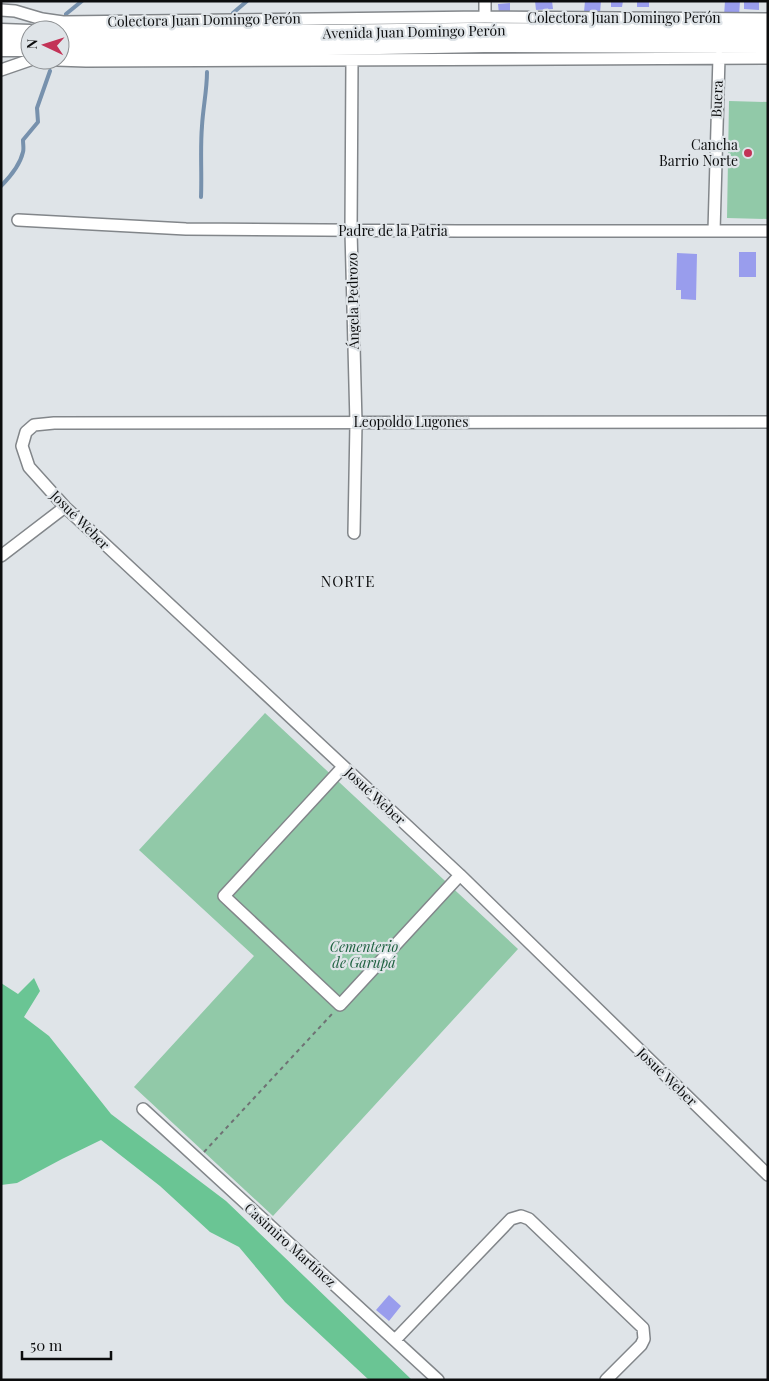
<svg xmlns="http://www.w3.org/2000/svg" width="769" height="1381" font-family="'Playfair Display',serif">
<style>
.green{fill:#91c9a8}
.forest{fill:#6ac594}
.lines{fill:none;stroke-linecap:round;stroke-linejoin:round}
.stream{stroke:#7791ad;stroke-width:4}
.building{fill:#999ded}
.street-casing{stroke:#82868a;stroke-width:14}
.secondary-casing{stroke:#82868a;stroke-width:19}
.path{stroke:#6f7274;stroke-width:2;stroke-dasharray:4 4;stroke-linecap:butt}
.street{stroke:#fff;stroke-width:11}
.secondary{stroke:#fff;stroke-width:16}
.poi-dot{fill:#c33357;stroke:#dfe4e8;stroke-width:2}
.labels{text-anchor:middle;stroke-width:4.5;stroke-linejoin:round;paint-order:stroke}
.street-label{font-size:14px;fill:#0c0d0e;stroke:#dfe4e8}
.poi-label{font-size:14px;fill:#0c0d0e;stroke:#dfe4e8;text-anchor:end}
.park-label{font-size:14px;font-style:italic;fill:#1d603f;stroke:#dfe4e8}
.neighbourhood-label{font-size:15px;letter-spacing:1px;fill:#0c0d0e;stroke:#dfe4e8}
</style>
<rect width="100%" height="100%" fill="#dfe4e8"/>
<path class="green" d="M 729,101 L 768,102 L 768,219 L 727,218 Z
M 265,713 L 518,949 L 273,1216 L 134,1087 L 254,956 L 139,850 Z"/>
<path class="forest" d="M 34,978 L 40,991 L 24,1017 L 49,1036 L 111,1114 L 226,1201 L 412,1380 L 369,1380 L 285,1302 L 239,1247 L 210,1232 L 160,1186 L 101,1140 L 62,1159 L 17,1183 L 1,1185 L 1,983 L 18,994 Z"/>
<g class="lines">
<path class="stream" d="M 233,13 L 247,1
M 66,14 L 82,1
M 1,186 C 10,177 20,165 23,152 C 24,149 23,144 23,140 L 38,122 L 37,108 L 50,71
M 201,197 C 202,173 200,150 202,126 C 203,108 207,90 207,72"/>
</g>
<path class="building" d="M 535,1 L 552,1 L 553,9 L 536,10 Z
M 585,1 L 601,1 L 600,13 L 584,12 Z
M 611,1 L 623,1 L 622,7 L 611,7 Z
M 637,1 L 649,1 L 649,7 L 637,7 Z
M 725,1 L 740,1 L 739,16 L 724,16 Z
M 744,1 L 759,1 L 759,10 L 744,9 Z
M 510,3 L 510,13 L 499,14 L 498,4 Z
M 739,252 L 756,252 L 756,277 L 739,277 Z
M 677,253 L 697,254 L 696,300 L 681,299 L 681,290 L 676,290 Z
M 389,1295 L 401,1306 L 389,1321 L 376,1310 Z"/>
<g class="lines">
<defs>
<path id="street" d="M 1,10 L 15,11 L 42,19 L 63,22 L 485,17 L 768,19
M 485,17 L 485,1
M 57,60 L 86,61 L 768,58
M 352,60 L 351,231 L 356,423 L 354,533
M 1,70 L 30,60
M 18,220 L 186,229 L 458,231 L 768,231
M 714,231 L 719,57
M 768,422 L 54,423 L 34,425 L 26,432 L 22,446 L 29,467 L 65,507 L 460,875 L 768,1175
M 1,556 L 65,507
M 343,767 L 224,896 L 340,1005 L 460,875
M 143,1109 L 438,1380
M 395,1340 L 511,1219 L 521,1216 L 529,1219 L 643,1328 L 644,1339 L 641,1345 L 606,1380"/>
<path id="secondary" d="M 1,32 L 30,33
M 60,34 L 92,35 L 167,32 L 327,33 L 470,31 L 768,32
M 1,48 L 30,48
M 60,49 L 327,47 L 484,44 L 768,45"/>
</defs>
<use href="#street" class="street-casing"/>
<use href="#secondary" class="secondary-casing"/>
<path class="path" d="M 204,1152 L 332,1014"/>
<use href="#street" class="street"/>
<use href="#secondary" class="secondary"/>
</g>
<circle class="poi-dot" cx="748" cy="153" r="5"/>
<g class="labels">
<g class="street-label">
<text x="624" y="23">Colectora Juan Domingo Perón</text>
<text transform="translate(204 20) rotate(-1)" y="5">Colectora Juan Domingo Perón</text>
<text transform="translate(414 32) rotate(-1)" y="5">Avenida Juan Domingo Perón</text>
<text transform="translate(717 99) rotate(-88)" y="5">Buera</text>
<text x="393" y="236">Padre de la Patria</text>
<text transform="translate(353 301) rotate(-91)" y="5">Ángela Pedrozo</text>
<text x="411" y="427">Leopoldo Lugones</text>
<text transform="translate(80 520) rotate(45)" y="5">Josué Weber</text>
<text transform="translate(375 796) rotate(43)" y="5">Josué Weber</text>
<text transform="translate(667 1077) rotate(44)" y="5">Josué Weber</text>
<text transform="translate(290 1245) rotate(42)" y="5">Casimiro Martínez</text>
</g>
<g class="poi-label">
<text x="738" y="150">Cancha<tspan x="738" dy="16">Barrio Norte</tspan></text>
</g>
<g class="park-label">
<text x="364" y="952">Cementerio<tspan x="364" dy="16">de Garupá</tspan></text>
</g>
<g class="neighbourhood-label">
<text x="348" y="587">NORTE</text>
</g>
</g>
<rect width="769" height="1381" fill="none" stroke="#0c0d0e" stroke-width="5"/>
<g transform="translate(45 45) rotate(274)"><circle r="24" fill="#dfe4e8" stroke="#8b8e91"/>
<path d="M0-4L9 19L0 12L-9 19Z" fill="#c33357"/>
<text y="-8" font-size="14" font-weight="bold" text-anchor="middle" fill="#0c0d0e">N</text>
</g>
<path d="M22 1351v8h89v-8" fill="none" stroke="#0c0d0e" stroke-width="2.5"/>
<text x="30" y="1351" font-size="15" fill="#0c0d0e" stroke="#dfe4e8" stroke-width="4" paint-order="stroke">50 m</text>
</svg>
